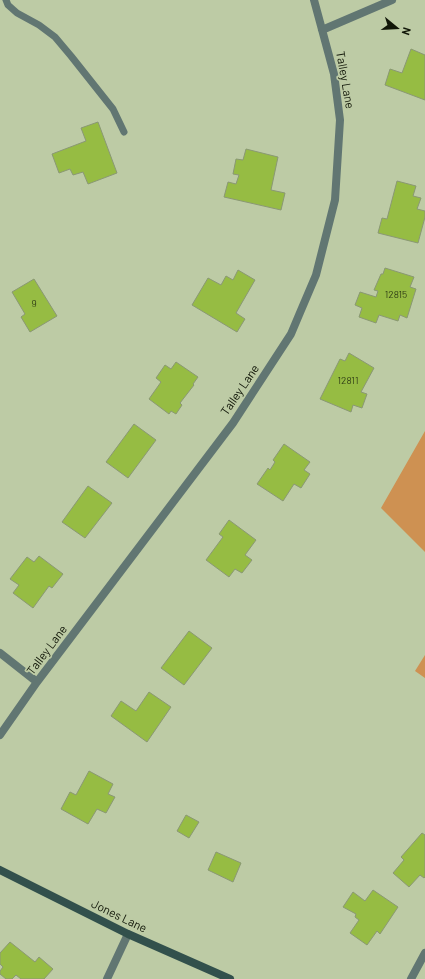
<svg xmlns="http://www.w3.org/2000/svg" width="425" height="979" font-family="Barlow,sans-serif">
<style>
.green{fill:#ce9152}
.building{fill:#96bc43;stroke:#8a9874}
.lines{fill:none;stroke-linecap:round;stroke-linejoin:round}
.lane{stroke:#617672;stroke-width:7}
.street{stroke:#617672;stroke-width:8}
.secondary{stroke:#32504c;stroke-width:8}
.labels{text-anchor:middle;stroke-width:3.5;stroke-linejoin:round;paint-order:stroke}
.number-label{font-size:10px;fill:#324017}
.street-label{font-size:12px;fill:#111608;stroke:#bdcba5}
</style>
<rect width="100%" height="100%" fill="#bdcba5"/>
<path class="green" d="M 425,431 L 425,552 L 381,508 Z
M 425,655 L 425,678 L 415,671 Z"/>
<path class="building" d="M 411,49 L 425,55 L 425,100 L 385,85 L 390,69 L 402,73 Z
M 98,122 L 117,173 L 88,184 L 83,172 L 73,175 L 70,169 L 59,173 L 52,154 L 86,141 L 81,128 Z
M 246,149 L 278,157 L 271,190 L 285,193 L 281,210 L 224,197 L 228,182 L 236,184 L 239,175 L 233,174 L 236,159 L 243,160 Z
M 397,181 L 416,186 L 413,196 L 421,198 L 417,209 L 425,211 L 425,217 L 418,243 L 378,233 L 382,218 L 387,219 Z
M 385,268 L 414,277 L 410,287 L 416,289 L 407,318 L 400,315 L 398,321 L 379,315 L 376,323 L 359,317 L 362,308 L 355,305 L 360,292 L 376,297 L 378,291 L 374,290 L 381,274 L 383,274 Z
M 238,270 L 255,280 L 236,313 L 245,319 L 237,332 L 192,305 L 208,278 L 221,285 L 226,276 L 233,280 Z
M 34,279 L 57,316 L 30,332 L 21,317 L 25,314 L 12,292 Z
M 349,353 L 374,368 L 361,392 L 367,394 L 362,408 L 353,405 L 351,412 L 320,399 L 340,359 L 345,361 Z
M 176,362 L 198,377 L 193,384 L 194,385 L 180,403 L 182,405 L 176,414 L 171,411 L 169,414 L 149,399 L 161,382 L 156,378 L 165,365 L 171,369 Z
M 134,424 L 156,440 L 128,478 L 106,462 Z
M 284,444 L 310,462 L 304,470 L 310,474 L 301,488 L 294,484 L 283,501 L 257,484 L 268,468 L 270,470 L 275,462 L 273,460 Z
M 88,486 L 112,503 L 85,538 L 62,522 Z
M 229,520 L 256,540 L 245,555 L 252,560 L 242,573 L 235,569 L 229,577 L 206,560 L 223,537 L 219,534 Z
M 39,556 L 63,574 L 52,588 L 49,586 L 33,608 L 13,593 L 19,585 L 10,579 L 27,557 L 34,562 Z
M 189,631 L 212,648 L 184,685 L 161,668 Z
M 149,692 L 171,707 L 147,742 L 111,716 L 121,701 L 136,711 Z
M 89,771 L 113,784 L 108,794 L 115,797 L 106,813 L 97,809 L 88,824 L 61,809 L 70,792 L 76,795 Z
M 186,815 L 199,822 L 189,838 L 177,831 Z
M 422,833 L 425,835 L 425,877 L 424,878 L 420,875 L 409,887 L 393,873 L 404,860 L 401,857 Z
M 216,852 L 241,863 L 233,882 L 208,870 Z
M 373,890 L 398,907 L 380,934 L 377,931 L 367,945 L 350,933 L 359,920 L 355,917 L 356,914 L 343,907 L 353,892 L 365,901 Z
M 10,942 L 35,962 L 39,957 L 53,969 L 44,979 L 21,979 L 16,975 L 12,979 L 6,979 L 0,974 L 0,971 L 3,967 L 0,964 L 0,953 Z"/>
<g class="lines">
<path class="lane" d="M 6,0 L 8,5 L 17,13 L 39,25 L 55,37 L 71,56 L 113,109 L 124,132"/>
<path class="street" d="M 322,30 L 392,0
M 0,653 L 37,682
M 0,735 L 37,682 L 233,423 L 291,334 L 299,315 L 316,275 L 335,200 L 340,120 L 334,74 L 314,0
M 107,979 L 128,934
M 411,979 L 425,953"/>
<path class="secondary" d="M 0,870 L 128,934 L 230,979"/>
</g>
<g class="labels">
<g class="number-label">
<text x="396" y="298">12815</text>
<text x="34" y="307">9</text>
<text x="348" y="384">12811</text>
</g>
<g class="street-label">
<text transform="translate(345 80) rotate(80)" y="4">Talley Lane</text>
<text transform="translate(240 390) rotate(-56)" y="4">Talley Lane</text>
<text transform="translate(47 650) rotate(-53)" y="4">Talley Lane</text>
<text transform="translate(119 916) rotate(26)" y="4">Jones Lane</text>
</g>
</g>
<g transform="translate(397 28) rotate(108)" stroke="#bdcba5" stroke-width="3" paint-order="stroke">
<path d="M0-3L7 15L0 10L-7 15Z" fill="#111608"/>
<text y="-6" font-size="11" font-weight="bold" text-anchor="middle" fill="#111608">N</text>
</g>
</svg>
